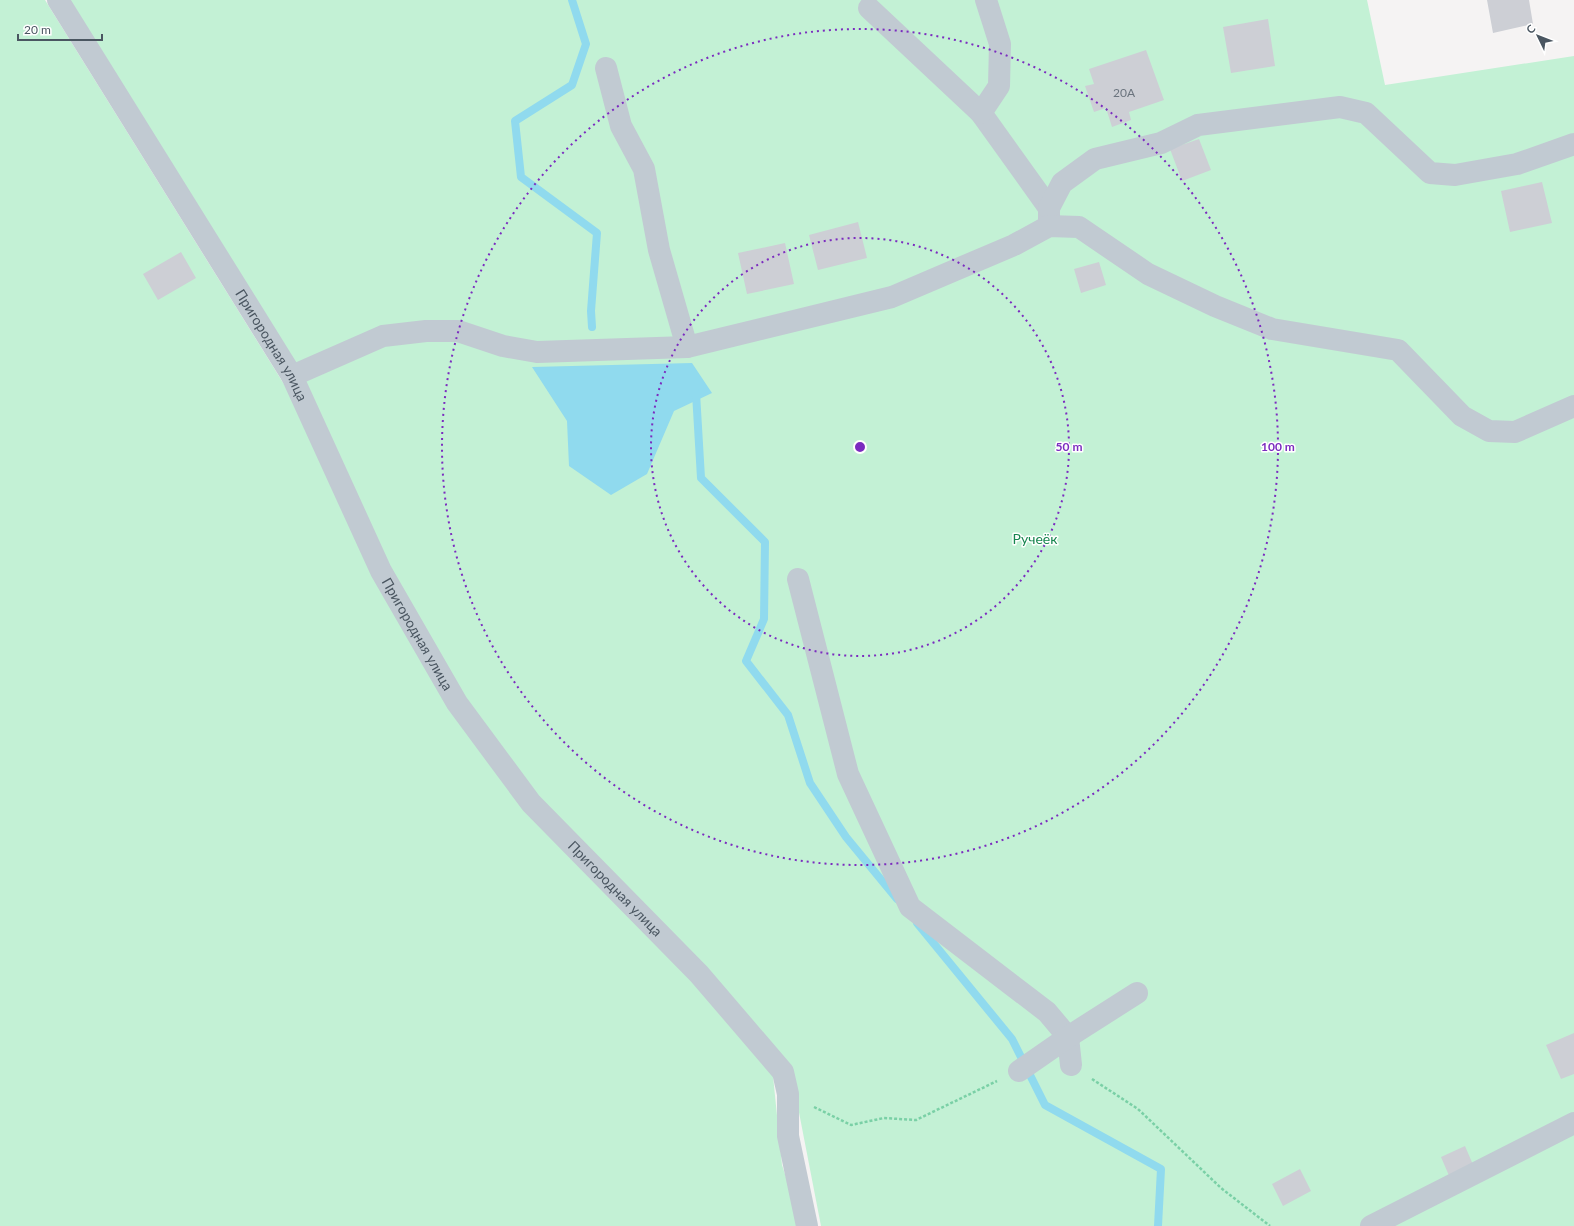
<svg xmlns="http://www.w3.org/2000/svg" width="1574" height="1226" font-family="Lato,sans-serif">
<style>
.green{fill:#c3f1d5}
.water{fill:#90daee}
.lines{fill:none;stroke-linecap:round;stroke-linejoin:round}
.stream{stroke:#90daee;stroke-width:8}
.building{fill:#cdcfd5}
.path{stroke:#7ad0a6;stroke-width:2.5;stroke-dasharray:3 2;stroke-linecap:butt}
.minor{stroke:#c1cad2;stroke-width:22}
.ring{fill:none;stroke:#7b2cbf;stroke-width:2;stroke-dasharray:2 4}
.labels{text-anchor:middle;stroke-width:3;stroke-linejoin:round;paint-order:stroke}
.number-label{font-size:12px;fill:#6b747e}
.street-label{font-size:14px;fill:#4a5661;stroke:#fff}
.park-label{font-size:14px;fill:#17864f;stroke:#fff}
.centre{fill:#7b2cbf;stroke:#fff;stroke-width:2}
.ring-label{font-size:12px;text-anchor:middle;font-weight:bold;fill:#7b2cbf;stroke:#fff;stroke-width:3;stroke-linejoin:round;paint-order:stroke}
</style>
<rect width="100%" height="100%" fill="#f5f3f3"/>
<path class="green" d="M 0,0 L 45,0 L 300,410 L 449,700 L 689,970 L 773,1076 L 782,1165 L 802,1226 L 0,1226 Z
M 69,0 L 1367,0 L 1385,85 L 1574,56 L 1574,1226 L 821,1226 L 790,1066 L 542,802 L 459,694 Z"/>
<path class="water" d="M 692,363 L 712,393 L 674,411 L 647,474 L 611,495 L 569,466 L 567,421 L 532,367 Z"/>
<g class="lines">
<path class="stream" d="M 572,0 L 586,44 L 572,85 L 515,121 L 521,177 L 597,233 L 591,311 L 592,327
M 693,393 L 696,393 L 701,478 L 765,542 L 764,619 L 746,661 L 788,715 L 810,783 L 846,837 L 897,899
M 917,923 L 1012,1039 L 1045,1105 L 1161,1169 L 1158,1226"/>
</g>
<path class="building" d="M 1487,0 L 1529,0 L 1533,24 L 1493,33 Z
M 1268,19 L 1275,66 L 1231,73 L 1223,27 Z
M 1146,50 L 1164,100 L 1129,112 L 1131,120 L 1112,127 L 1106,108 L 1094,112 L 1085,86 L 1094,84 L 1089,69 Z
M 1199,139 L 1211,170 L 1182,181 L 1170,149 Z
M 1542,182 L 1552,223 L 1510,232 L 1501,191 Z
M 858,222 L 867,258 L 818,270 L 809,235 Z
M 785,243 L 794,284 L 747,294 L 738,253 Z
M 181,252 L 196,278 L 158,300 L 143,274 Z
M 1099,262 L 1106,285 L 1081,293 L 1074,269 Z
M 1574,1033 L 1574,1074 L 1561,1079 L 1546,1045 Z
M 1465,1146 L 1474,1167 L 1450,1178 L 1441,1157 Z
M 1300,1169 L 1311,1191 L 1283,1206 L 1272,1184 Z"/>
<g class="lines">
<path class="path" d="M 1092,1079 L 1138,1109 L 1221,1188 L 1270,1226
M 814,1107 L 851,1125 L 884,1118 L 916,1120 L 997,1081"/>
<g class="minor">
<path id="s1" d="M 58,0 L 292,376 L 381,571 L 457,703 L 531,803 L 699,974 L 783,1072 L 788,1094 L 788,1136 L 807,1226"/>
<path d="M 869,8 L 981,113 L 1049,208 L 1049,221"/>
<path d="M 606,68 L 621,126 L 644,169 L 659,250 L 687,347"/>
<path d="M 981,113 L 999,86 L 1000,44 L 986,0"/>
<path d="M 1049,208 L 1062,183 L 1095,159 L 1161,143 L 1198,125 L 1340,107 L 1366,113 L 1430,173 L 1455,175 L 1517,164 L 1574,144"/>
<path d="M 292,376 L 383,336 L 426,331 L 458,331 L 503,346 L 537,352 L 687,347 L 892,297 L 1014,245 L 1049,226 L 1079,227 L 1148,274 L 1215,306 L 1272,329 L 1398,350 L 1462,416 L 1489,431 L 1515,432 L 1574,406"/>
<path d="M 798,579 L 848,774 L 910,907 L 1047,1012 L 1068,1037 L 1071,1065"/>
<path d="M 1019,1071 L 1068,1037 L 1137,993"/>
<path d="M 1371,1226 L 1574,1123"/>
</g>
</g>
<g class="ring">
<circle cx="860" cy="447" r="209"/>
<circle cx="860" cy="447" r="418"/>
</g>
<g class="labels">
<g class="number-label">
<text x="1124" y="97">20А</text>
</g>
<g class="street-label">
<text dy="5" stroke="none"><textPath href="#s1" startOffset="406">Пригородная улица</textPath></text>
<text dy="5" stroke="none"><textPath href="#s1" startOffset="730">Пригородная улица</textPath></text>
<text dy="5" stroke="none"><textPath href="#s1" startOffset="1054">Пригородная улица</textPath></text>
</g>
<g class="park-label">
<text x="1035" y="544">Ручеёк</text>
</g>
</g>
<circle cx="860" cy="447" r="6" class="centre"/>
<g class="ring-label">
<text x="1069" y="451">50 m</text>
<text x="1278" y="451">100 m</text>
</g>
<g transform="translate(1538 36) rotate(313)" stroke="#ffffff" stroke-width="3" paint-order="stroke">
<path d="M0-3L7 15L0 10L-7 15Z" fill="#4a5661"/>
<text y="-6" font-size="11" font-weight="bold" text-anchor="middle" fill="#4a5661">С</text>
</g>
<path d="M18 34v6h84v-6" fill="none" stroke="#4a5661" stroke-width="2"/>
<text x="24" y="34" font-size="12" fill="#4a5661" stroke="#ffffff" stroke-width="3" paint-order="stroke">20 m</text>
</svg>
